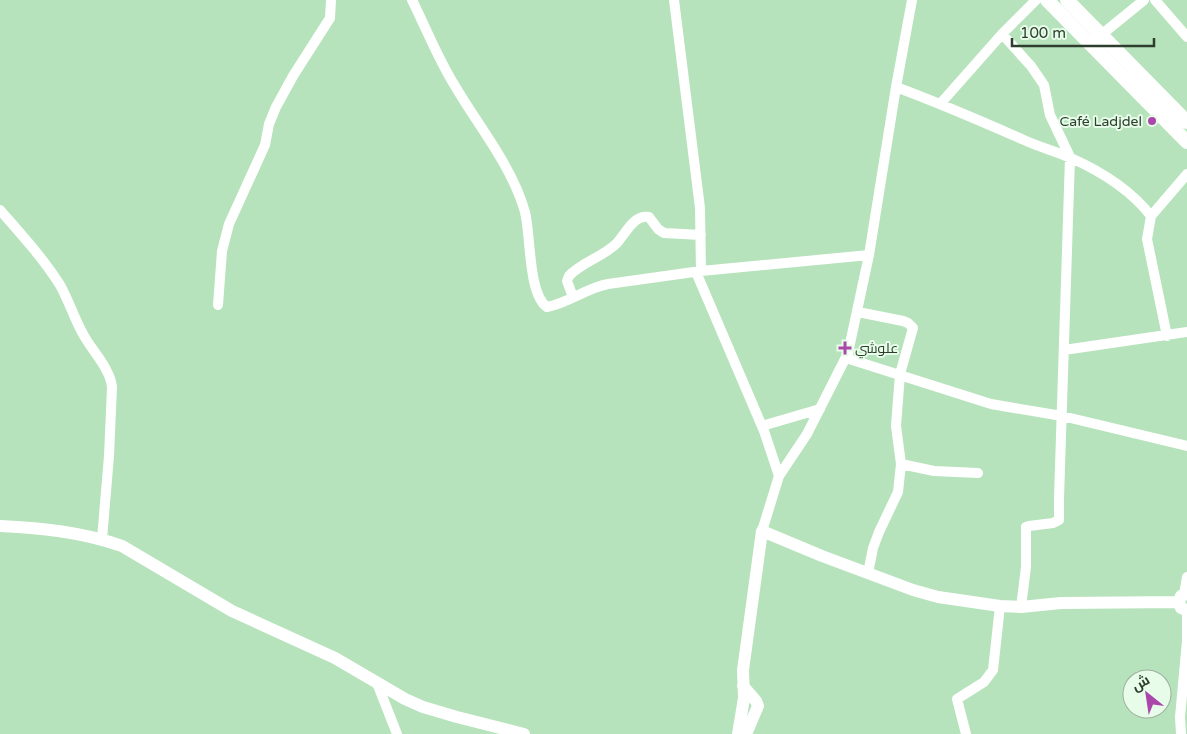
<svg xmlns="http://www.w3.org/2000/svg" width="1187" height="734" font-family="'Varela Round',Cairo,sans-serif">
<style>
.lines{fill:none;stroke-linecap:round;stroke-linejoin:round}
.minor{stroke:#fff;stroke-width:10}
.tertiary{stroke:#fff;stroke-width:12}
.secondary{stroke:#fff;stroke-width:14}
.poi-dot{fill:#ab46ab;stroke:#e7fde9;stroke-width:2}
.labels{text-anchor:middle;stroke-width:4;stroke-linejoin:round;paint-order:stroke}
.poi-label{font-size:14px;fill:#2d3e2f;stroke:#e7fde9;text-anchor:end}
</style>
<rect width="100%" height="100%" fill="#b6e3bb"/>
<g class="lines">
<path class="minor" d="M 412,0 C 426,28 438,59 455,86 C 479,127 512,166 525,212 C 531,236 528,294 547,307 C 569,303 586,288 608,284 L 701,271 L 869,255
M 674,0 L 700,208 L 701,271
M 1155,0 L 1187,37
M 1002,34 L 1031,66 L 1044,85 L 1050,115 L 1070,157 L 1059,498 L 1059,520 L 1053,523 L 1029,526 L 1026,527 L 1026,567 L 1021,607
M 1090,44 L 1144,0
M 896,87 C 939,103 981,121 1024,140 C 1039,147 1055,151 1071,158 C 1100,171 1131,190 1151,216
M 941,103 L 1002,34 L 1036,0
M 0,210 C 21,234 43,258 60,285 C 69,301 74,318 83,334 C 92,351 110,368 112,387 L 109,456 L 102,539
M 696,272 L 764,431 L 779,476
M 573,297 L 567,281 L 569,276 C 582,262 603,257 617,243 C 626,233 634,214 649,217 L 658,229 L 664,233 L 701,235
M 218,305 L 222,251 L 229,224 L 265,145 L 269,124 L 276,107 L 293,76 L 330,18 L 331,0
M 858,312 L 903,321 L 908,323 L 913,328 L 900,374 L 896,426 L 901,464 L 898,492 L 879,532 L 873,548 L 868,573
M 1167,336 L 1147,239 L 1151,216 L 1187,174
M 1064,350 L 1187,332
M 846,358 L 991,404 L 1062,416 L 1187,446
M 762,426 L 820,409
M 901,464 L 934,471 L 978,473
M 762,531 L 779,476 L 807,434 L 848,353 L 869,255 L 896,87 L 912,0
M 1184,594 L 1187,577
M 377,683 L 397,734
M 966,734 L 957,699 L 984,682 L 993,670 L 1000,606
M 1181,734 L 1180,717 L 1187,641 L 1187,610"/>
<path class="tertiary" d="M 0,526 C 42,528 82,532 122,546 L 232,611 L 335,658 L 405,699 L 423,707 L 457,717 L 524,734
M 1187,594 L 1181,596 L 1179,602 L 1181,608 L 1187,610
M 743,686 L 756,701 L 758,706 L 746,734
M 738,734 L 744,698 L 743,670 L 762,531 L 822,556 L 913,590 L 938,597 L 1000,606 L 1021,607 L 1061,603 L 1179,602"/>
<path class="secondary" d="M 1047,0 L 1187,142
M 1067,0 L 1187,122"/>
</g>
<g class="poi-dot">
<circle cx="1152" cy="121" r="5"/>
<path d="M842.5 340.5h5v5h5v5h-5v5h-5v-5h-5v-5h5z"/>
</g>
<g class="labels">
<g class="poi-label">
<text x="1142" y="126">Café Ladjdel</text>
<text x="855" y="353" text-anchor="start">علوشي</text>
</g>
</g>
<g transform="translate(1147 694) rotate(330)"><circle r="24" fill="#e7fde9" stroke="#9db19f"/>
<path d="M0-4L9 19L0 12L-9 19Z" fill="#ab46ab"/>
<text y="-8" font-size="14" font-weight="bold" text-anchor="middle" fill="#2d3e2f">ش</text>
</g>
<path d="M1012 38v8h142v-8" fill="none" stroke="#2d3e2f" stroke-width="2.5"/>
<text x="1020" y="38" font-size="15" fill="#2d3e2f" stroke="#e7fde9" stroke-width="4" paint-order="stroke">100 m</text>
</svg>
